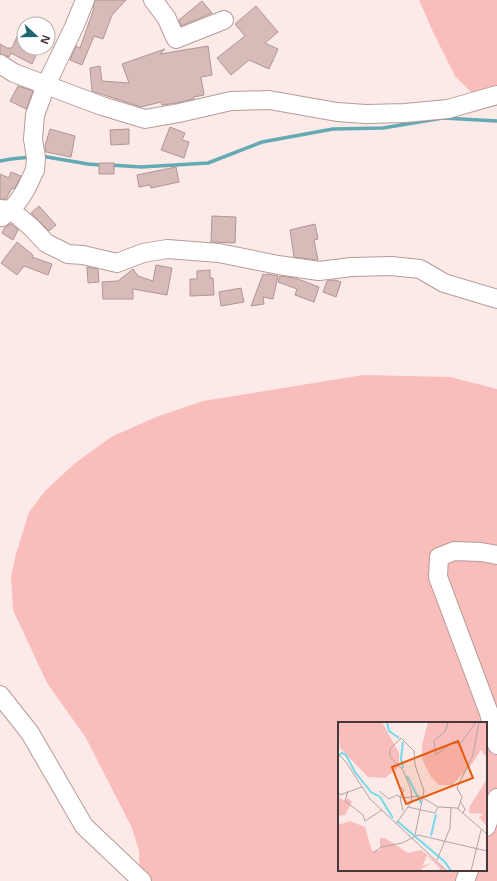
<svg xmlns="http://www.w3.org/2000/svg" width="497" height="881" font-family="'Noto Sans',sans-serif">
<style>
.green{fill:#f9bebb;fill-rule:evenodd}
.lines{fill:none;stroke-linecap:round;stroke-linejoin:round}
.stream{stroke:#64aab5;stroke-width:3.5}
.building{fill:#d7bbb9;stroke:#b09594}
.minor-casing{stroke:#b69b99;stroke-width:20}
.minor{stroke:#fff;stroke-width:18}
.inset-river{fill:none;stroke:#71dbea;stroke-width:2}
.inset-road{fill:none;stroke:#b2a3a2;stroke-width:1}
.view{fill:#e8590c;fill-opacity:0.15;stroke:#e8590c;stroke-width:2}
.inset-edge{fill:none;stroke:#443938;stroke-width:2}
</style>
<rect width="100%" height="100%" fill="#fceae9"/>
<path class="green" d="M 419,0 L 497,0 L 497,106 L 476,97 L 455,76 L 433,32 Z
M 363,375 L 450,377 L 497,389 L 497,881 L 140,881 L 139,851 L 132,828 L 86,738 L 47,683 L 13,610 L 11,577 L 16,554 L 29,512 L 45,491 L 74,464 L 111,437 L 156,417 L 203,401 ZM 339,723 L 486,723 L 486,870 L 339,870 Z"/>
<g class="lines">
<path class="stream" d="M 41,156 L 88,164 L 102,165
M 0,161 L 11,159 L 31,157
M 110,165 L 141,167 L 208,163 L 262,142 L 333,129 L 383,128 L 443,118 L 497,121"/>
</g>
<path class="building" d="M 95,0 L 126,0 L 112,15 L 103,39 L 94,36 L 82,65 L 70,60 L 76,46 L 80,48 L 94,8 L 93,7 Z
M 202,1 L 212,13 L 181,26 L 179,20 Z
M 256,6 L 278,32 L 265,43 L 278,49 L 269,69 L 249,60 L 231,75 L 217,58 L 245,36 L 235,24 Z
M 24,21 L 24,48 L 39,48 L 32,64 L 11,53 L 9,57 L 0,54 L 0,44 L 7,48 L 12,48 Z
M 208,46 L 212,75 L 201,77 L 204,95 L 194,97 L 194,99 L 177,103 L 162,105 L 161,102 L 141,107 L 92,91 L 90,68 L 100,66 L 102,81 L 129,83 L 122,64 L 165,49 L 160,54 Z
M 18,86 L 33,91 L 26,109 L 10,101 Z
M 170,127 L 185,133 L 182,140 L 189,142 L 184,158 L 161,150 Z
M 50,129 L 75,136 L 71,157 L 46,152 L 45,146 Z
M 129,129 L 129,144 L 111,145 L 110,130 Z
M 99,163 L 114,163 L 114,174 L 99,174 Z
M 176,167 L 179,182 L 151,188 L 150,185 L 139,187 L 137,175 Z
M 11,172 L 21,176 L 14,189 L 12,188 L 6,199 L 0,199 L 0,174 L 9,178 Z
M 39,206 L 56,225 L 49,231 L 31,213 Z
M 212,216 L 236,217 L 235,243 L 211,242 Z
M 11,224 L 18,230 L 13,240 L 2,233 L 5,227 Z
M 315,224 L 318,239 L 314,240 L 318,260 L 294,257 L 290,230 Z
M 17,242 L 33,255 L 32,257 L 52,264 L 48,275 L 24,266 L 17,275 L 1,263 Z
M 156,265 L 172,268 L 167,295 L 133,289 L 133,299 L 103,299 L 102,282 L 118,281 L 133,269 L 138,276 L 153,281 Z
M 87,267 L 98,269 L 99,282 L 88,283 Z
M 210,270 L 210,278 L 213,278 L 214,295 L 190,296 L 190,279 L 197,279 L 197,271 Z
M 263,274 L 267,275 L 267,274 L 278,276 L 273,299 L 263,297 L 264,304 L 251,306 Z
M 280,276 L 295,278 L 319,287 L 314,302 L 295,295 L 297,289 L 278,282 Z
M 335,280 L 341,282 L 336,297 L 323,292 L 327,281 Z
M 241,288 L 244,302 L 221,306 L 219,292 Z"/>
<g class="lines">
<defs>
<path id="minor" d="M 153,0 L 166,17 L 176,39 L 224,20
M 0,64 L 14,73 L 102,106 L 145,119 L 179,113 L 231,101 L 269,100 L 337,112 L 366,114 L 405,113 L 448,109 L 497,95
M 0,209 L 11,210 L 31,227 L 46,243 L 68,254 L 83,255 L 117,263 L 143,253 L 167,249 L 219,253 L 278,265 L 319,271 L 352,267 L 391,266 L 420,269 L 444,283 L 497,299
M 2,217 L 11,210 L 19,200 L 26,189 L 35,170 L 36,158 L 33,139 L 35,115 L 46,85 L 74,27 L 85,0
M 497,555 L 481,552 L 454,551 L 439,557 L 438,577 L 489,713 L 497,745
M 0,695 L 30,733 L 84,826 L 142,881
M 486,827 L 497,798
M 465,881 L 469,870"/>
</defs>
<use href="#minor" class="minor-casing"/>
<use href="#minor" class="minor"/>
</g>
<g transform="translate(338 722)">
<rect width="149" height="149" fill="#fceae9"/>
<path d="M 0,0 L 44,0 L 61,31 L 61,45 L 47,56 L 30,55 L 2,26 ZM 90,0 L 149,0 L 149,36 L 143,28 L 134,42 L 114,63 L 101,63 L 93,55 L 84,37 L 84,23 ZM 149,57 L 149,105 L 141,95 L 145,92 L 131,91 L 132,84 ZM 0,75 L 7,79 L 10,76 L 14,80 L 7,93 L 0,94 ZM 12,99 L 27,105 L 34,129 L 42,128 L 42,116 L 47,116 L 70,131 L 83,128 L 106,146 L 105,149 L 101,149 L 102,146 L 89,134 L 84,144 L 93,141 L 83,147 L 84,149 L 0,149 L 0,103 Z" fill="#f9bebb"/>
<path class="inset-river" d="M 49,0 L 51,9 L 61,16M 65,20 L 63,37 L 65,46M 0,34 L 4,31 L 8,33 L 17,50 L 33,70 L 42,75 L 55,96M 69,54 L 83,81M 59,99 L 107,140 L 113,149M 93,114 L 98,92"/>
<path class="inset-road" d="M 110,0 L 108,8 L 96,19 L 98,33 L 112,22 L 123,21 L 138,0M 0,32 L 8,40 L 32,77 L 109,149M 63,65 L 66,68 L 62,75 L 65,89M 0,69 L 2,73 L 24,65M 10,69 L 7,79 L 25,93 L 27,99 L 44,88M 41,69 L 51,77 L 59,73 L 64,76 L 82,74 L 100,85 L 119,86 L 149,112M 122,79 L 127,87 L 125,91M 70,85 L 97,91 L 100,85M 120,87 L 124,75 L 119,66 L 135,33 L 141,0M 58,102 L 74,79 L 73,68 L 65,48 L 52,35 L 52,27 L 63,16 L 76,29 L 77,43 L 86,69 L 77,113M 35,131 L 43,125 L 64,121 L 80,113 L 149,129M 99,138 L 112,106 L 113,85M 133,149 L 143,108"/>
<path class="view" d="M 120,19 L 135,56 L 68,82 L 54,45 Z"/>
<rect width="149" height="149" class="inset-edge"/>
</g>
<g transform="translate(36 36) rotate(111)"><circle r="19" fill="#ffffff" stroke="#b4b0af"/>
<path d="M0-3L7 15L0 10L-7 15Z" fill="#1b6670"/>
<text y="-6" font-size="11" font-weight="bold" text-anchor="middle" fill="#443938">N</text>
</g>
</svg>
